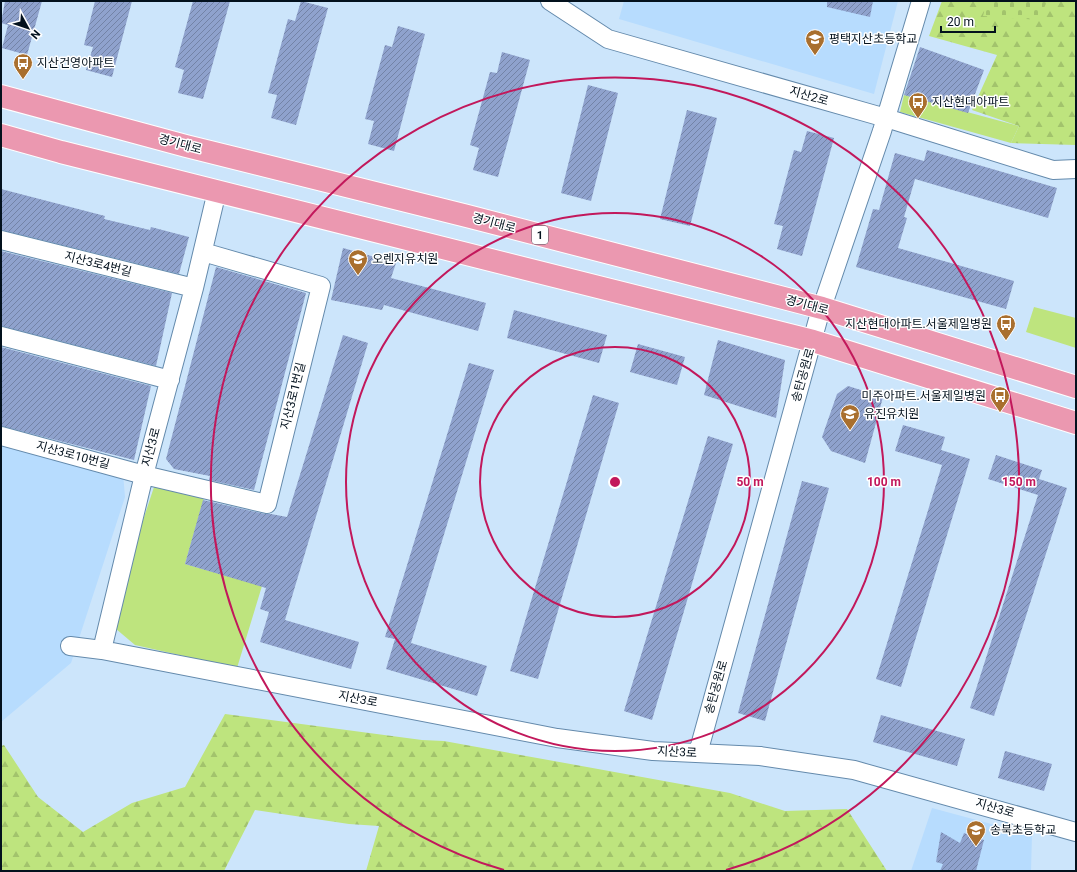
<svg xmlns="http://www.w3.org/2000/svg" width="1077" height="872" font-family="Roboto,'Noto Sans KR',sans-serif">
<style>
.built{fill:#b7dcfe}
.forest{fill:url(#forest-firs)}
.cemetery{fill:url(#cemetery-stones)}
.green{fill:#bee47e}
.building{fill:url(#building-hatch)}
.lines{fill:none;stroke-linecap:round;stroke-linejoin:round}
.minor-casing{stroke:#648aac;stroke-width:20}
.primary-casing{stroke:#fff;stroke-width:24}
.minor{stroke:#fff;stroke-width:18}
.primary{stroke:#eb98b0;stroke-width:22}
.ring{fill:none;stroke:#c2185b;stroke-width:2}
.labels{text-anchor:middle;stroke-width:3;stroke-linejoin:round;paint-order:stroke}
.shield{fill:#fff;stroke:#4f5861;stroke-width:1}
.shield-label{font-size:11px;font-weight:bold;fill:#03111d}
.poi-label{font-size:12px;fill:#03111d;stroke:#fff;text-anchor:start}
.street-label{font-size:12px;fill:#03111d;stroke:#fff}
.centre{fill:#c2185b;stroke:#fff;stroke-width:2}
.ring-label{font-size:12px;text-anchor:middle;font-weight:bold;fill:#c2185b;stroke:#fff;stroke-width:3;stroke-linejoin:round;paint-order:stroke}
</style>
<defs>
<pattern id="forest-firs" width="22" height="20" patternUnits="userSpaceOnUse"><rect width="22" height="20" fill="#bee47e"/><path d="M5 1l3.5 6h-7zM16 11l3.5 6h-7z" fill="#a2c36c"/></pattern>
<pattern id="cemetery-stones" width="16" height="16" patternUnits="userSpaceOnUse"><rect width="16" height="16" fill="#bee47e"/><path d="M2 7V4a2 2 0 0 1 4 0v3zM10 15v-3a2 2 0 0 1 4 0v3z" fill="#a2c36c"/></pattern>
<pattern id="building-hatch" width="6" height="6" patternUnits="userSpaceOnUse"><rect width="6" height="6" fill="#8fa2cd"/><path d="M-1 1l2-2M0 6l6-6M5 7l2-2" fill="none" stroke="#7383a6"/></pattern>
</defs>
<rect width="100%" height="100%" fill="#cce5fb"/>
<path class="built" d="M 624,1 L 898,1 L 874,94 L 619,19 Z
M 1,441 L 123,473 L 125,497 L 71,663 L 1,722 Z
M 932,808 L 1032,835 L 1031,871 L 911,871 Z"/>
<path class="forest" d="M 942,1 L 1076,1 L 1076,145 L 1011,143 L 1019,126 L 972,110 L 997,55 L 929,36 Z
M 225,714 L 422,740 L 444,741 L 730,793 L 785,811 L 847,809 L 887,871 L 366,871 L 379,826 L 349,824 L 255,810 L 224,871 L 1,871 L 1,746 L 4,745 L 38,797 L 83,832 L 132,803 L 185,787 Z"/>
<path class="cemetery" d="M 987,1 L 1047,1 L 1039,20 L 983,16 Z"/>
<path class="green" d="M 904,95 L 1019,126 L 1011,143 L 900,112 Z
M 1034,307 L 1076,318 L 1076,348 L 1026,332 Z
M 155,484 L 204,498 L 185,564 L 262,586 L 237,668 L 135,645 L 109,623 Z"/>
<path class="building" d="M 5,1 L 42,1 L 27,55 L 2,48 L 8,25 L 1,23 Z
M 95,1 L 132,1 L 112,77 L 86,70 L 93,47 L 84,45 Z
M 193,1 L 230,1 L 203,99 L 178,93 L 184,70 L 175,67 Z
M 301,1 L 328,8 L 296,125 L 271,118 L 277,95 L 268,93 L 288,19 L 295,21 Z
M 827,1 L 873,1 L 870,17 L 827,7 Z
M 398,26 L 425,34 L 394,151 L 368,144 L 374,121 L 365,119 L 385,45 L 392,47 Z
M 920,47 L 984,70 L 968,113 L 904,95 Z
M 502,52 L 530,60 L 498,177 L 473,170 L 479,148 L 470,145 L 490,72 L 497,73 Z
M 588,85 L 618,93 L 591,201 L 561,193 Z
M 687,110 L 717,118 L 690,226 L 660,219 Z
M 807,131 L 834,138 L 802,256 L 777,249 L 783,226 L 774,224 L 794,150 L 801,152 Z
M 927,150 L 1057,188 L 1048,218 L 915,179 L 904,217 L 907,218 L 898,248 L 1014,281 L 1006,309 L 856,267 L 873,209 L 879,210 L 895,153 L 924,161 Z
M 1,189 L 105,216 L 104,219 L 150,230 L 151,227 L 189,237 L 179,274 L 1,230 Z
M 343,248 L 396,263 L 391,278 L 486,303 L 478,331 L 384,305 L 382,310 L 331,300 Z
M 1,251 L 172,293 L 156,366 L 1,326 Z
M 216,267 L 306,293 L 254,490 L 209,480 L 210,476 L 174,469 L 166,459 Z
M 514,310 L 607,335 L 599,363 L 507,338 Z
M 343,335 L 368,343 L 285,620 L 359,642 L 351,669 L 260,642 L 269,612 L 260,609 L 266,588 L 185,564 L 203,500 L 265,514 L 271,514 L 287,517 Z
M 718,340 L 785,360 L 776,418 L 704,395 Z
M 638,344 L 685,357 L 677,385 L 630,372 Z
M 1,347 L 151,386 L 134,460 L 1,426 Z
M 469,363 L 494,370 L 411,643 L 487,666 L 477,696 L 386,669 L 395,639 L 385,637 Z
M 848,386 L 883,397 L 865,463 L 831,451 L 822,437 L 837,394 Z
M 593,395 L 619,403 L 538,679 L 510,671 Z
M 903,425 L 945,437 L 941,450 L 970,459 L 901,687 L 876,679 L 942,465 L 895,451 Z
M 708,436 L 733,444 L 652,720 L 624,711 Z
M 996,455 L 1042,470 L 1039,479 L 1067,488 L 994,716 L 970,708 L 1038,495 L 988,479 Z
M 802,481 L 829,488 L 765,721 L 738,713 Z
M 881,715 L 965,739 L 957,766 L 873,742 Z
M 1005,751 L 1052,764 L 1044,791 L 998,778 Z
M 941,832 L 960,843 L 964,833 L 984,840 L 976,871 L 940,871 L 943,864 L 936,862 Z"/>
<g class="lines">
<defs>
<path id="minor" d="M 550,1 L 608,39 L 886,118 L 1053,170 L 1076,169
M 1,240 L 194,288
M 1,336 L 170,380
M 1,436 L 144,475 L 267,504 L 321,286 L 203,252
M 70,646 L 102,650 L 557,738 L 653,751 L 760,756 L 854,770 L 1076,832
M 102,650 L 144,475 L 194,288 L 217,191
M 698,753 L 819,316 L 882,131 L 921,1"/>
<path id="primary" d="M 1,96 L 186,146 L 467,216 L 822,308 L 1076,387
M 1,135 L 61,152 L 813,341 L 1076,423"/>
</defs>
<use href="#minor" class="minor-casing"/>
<use href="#primary" class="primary-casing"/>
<use href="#minor" class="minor"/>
<use href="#primary" class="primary"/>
</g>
<g class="ring">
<circle cx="615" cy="482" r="135"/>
<circle cx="615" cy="482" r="269"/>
<path d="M504 870A404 404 0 1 1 726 870"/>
</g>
<defs>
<symbol id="school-pin" viewBox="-11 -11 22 30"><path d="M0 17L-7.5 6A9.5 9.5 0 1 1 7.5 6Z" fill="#a96f2e" stroke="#fff"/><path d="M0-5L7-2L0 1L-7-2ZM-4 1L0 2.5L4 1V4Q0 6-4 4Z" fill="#fff"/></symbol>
<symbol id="bus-pin" viewBox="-11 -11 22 30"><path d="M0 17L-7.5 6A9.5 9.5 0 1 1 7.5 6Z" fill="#a96f2e" stroke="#fff"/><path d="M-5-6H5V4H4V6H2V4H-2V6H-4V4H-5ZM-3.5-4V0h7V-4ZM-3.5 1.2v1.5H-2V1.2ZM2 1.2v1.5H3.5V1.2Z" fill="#fff"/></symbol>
</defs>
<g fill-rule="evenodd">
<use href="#school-pin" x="804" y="28" width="22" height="30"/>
<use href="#bus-pin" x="12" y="52" width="22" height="30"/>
<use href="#bus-pin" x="907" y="91" width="22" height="30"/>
<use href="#school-pin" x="347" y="248" width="22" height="30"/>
<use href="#bus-pin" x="995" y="313" width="22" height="30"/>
<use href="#bus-pin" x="989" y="385" width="22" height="30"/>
<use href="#school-pin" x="839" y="403" width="22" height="30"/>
<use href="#school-pin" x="965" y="819" width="22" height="30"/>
</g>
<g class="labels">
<rect class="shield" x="532" y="226" width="16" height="18" rx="3"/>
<g class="shield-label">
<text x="540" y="239">1</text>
</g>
<g class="poi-label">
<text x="829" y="43">평택지산초등학교</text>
<text x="37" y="67">지산건영아파트</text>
<text x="932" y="106">지산현대아파트</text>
<text x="372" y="263">오렌지유치원</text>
<text x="992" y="328" text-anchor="end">지산현대아파트.서울제일병원</text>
<text x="986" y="400" text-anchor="end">미주아파트.서울제일병원</text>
<text x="864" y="418">유진유치원</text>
<text x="990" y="834">송북초등학교</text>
</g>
<g class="street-label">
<text transform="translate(809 96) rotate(16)" y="4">지산2로</text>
<text transform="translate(180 144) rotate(15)" y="4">경기대로</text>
<text transform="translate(494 223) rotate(15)" y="4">경기대로</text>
<text transform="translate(98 264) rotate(14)" y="4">지산3로4번길</text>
<text transform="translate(807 305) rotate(15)" y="4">경기대로</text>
<text transform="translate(803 375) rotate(-74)" y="4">송탄공원로</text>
<text transform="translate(293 396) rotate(-76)" y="4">지산3로1번길</text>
<text transform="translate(151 447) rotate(-75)" y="4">지산3로</text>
<text transform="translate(73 455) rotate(15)" y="4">지산3로10번길</text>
<text transform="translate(716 687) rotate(-74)" y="4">송탄공원로</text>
<text transform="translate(358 699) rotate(11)" y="4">지산3로</text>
<text transform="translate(677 752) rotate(3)" y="4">지산3로</text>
<text transform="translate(995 808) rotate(16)" y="4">지산3로</text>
</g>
</g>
<circle cx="615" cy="482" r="6" class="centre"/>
<g class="ring-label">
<text x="750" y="486">50 m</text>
<text x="884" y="486">100 m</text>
<text x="1019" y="486">150 m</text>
</g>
<rect width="1077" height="872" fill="none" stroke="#03111d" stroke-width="4"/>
<g transform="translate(28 28) rotate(130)" stroke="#ffffff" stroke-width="3" paint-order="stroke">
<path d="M0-3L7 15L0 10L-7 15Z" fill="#03111d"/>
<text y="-6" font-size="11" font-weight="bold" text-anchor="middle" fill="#03111d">N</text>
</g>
<path d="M941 26v6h54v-6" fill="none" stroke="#03111d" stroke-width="2"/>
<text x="947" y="26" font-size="12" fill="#03111d" stroke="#ffffff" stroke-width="3" paint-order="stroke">20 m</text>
</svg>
